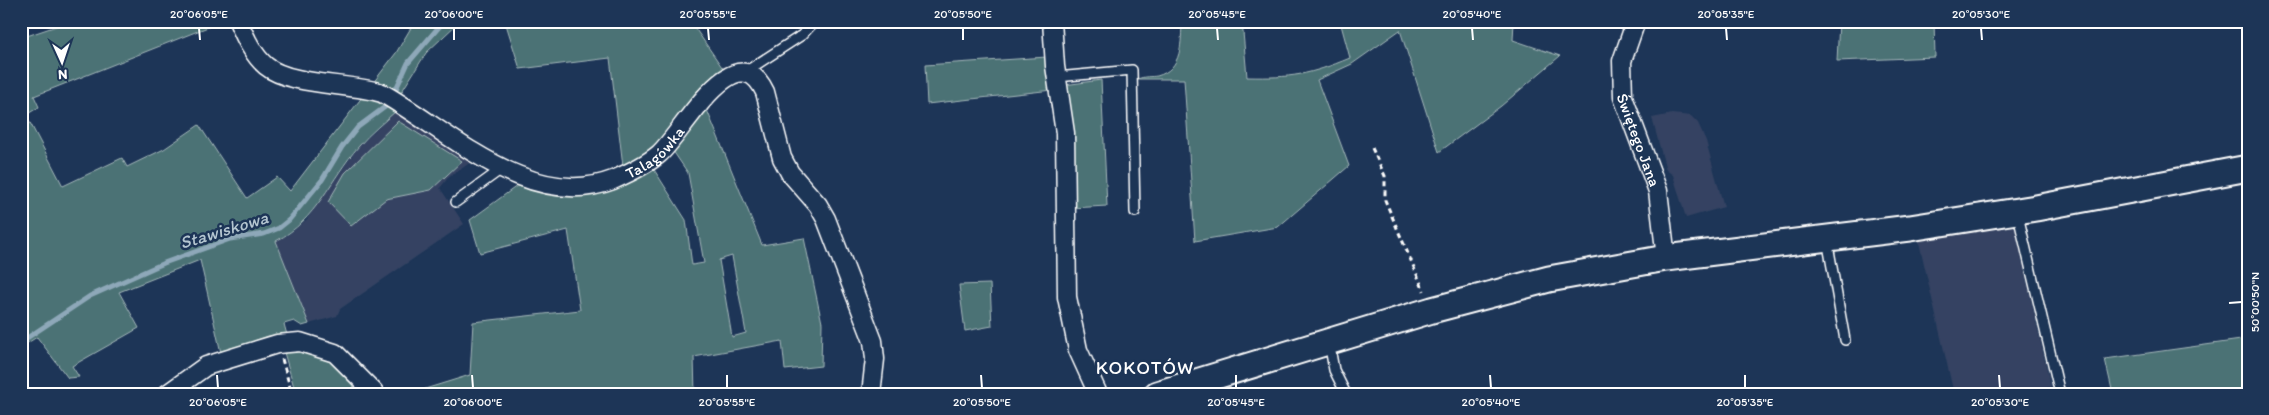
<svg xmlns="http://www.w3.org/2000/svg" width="2269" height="415" font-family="Itim,sans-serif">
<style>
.built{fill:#344362}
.green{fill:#4b7275;stroke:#a5b8ba;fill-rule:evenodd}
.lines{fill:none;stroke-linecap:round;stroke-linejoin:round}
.stream{stroke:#8ea8b9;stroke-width:5}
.lane-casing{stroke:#fff;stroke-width:12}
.street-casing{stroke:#fff;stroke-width:21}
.secondary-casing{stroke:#fff;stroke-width:29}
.path{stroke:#fff;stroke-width:3;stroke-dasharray:5 4;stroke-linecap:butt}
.lane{stroke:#1d3557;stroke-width:9}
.street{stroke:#1d3557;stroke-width:18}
.secondary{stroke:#1d3557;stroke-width:25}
.ticks{fill:none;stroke:#fff;stroke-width:2}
.labels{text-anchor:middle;stroke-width:5;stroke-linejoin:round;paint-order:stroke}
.street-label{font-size:16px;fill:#fff;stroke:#1d3557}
.water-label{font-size:18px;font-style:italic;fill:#b4c5d0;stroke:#1d3557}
.quarter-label{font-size:19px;letter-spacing:1px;fill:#fff;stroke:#1d3557}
.neatline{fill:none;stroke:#fff;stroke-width:2}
.ticks-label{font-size:12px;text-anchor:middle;fill:#fff}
</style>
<rect width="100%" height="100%" fill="#1d3557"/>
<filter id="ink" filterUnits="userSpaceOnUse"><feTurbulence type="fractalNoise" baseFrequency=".02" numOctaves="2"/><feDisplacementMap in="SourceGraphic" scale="10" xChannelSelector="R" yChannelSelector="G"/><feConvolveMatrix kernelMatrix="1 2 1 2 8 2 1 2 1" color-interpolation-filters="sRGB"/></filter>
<g filter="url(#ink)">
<path class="built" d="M 396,111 L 474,160 L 448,178 L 440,188 L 464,224 L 340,309 L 337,316 L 309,324 L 276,241 L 288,235 L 307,219 L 359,146 Z
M 1672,114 L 1691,116 L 1698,123 L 1706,141 L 1724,207 L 1686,218 L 1673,175 L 1666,170 L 1652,118 Z
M 2014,224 L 2051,387 L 2018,394 L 1954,394 L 1918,238 Z"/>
<path class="green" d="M 71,21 L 223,21 L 34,96 L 39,107 L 26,115 L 63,186 L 122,158 L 127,167 L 164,149 L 199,125 L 247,198 L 277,177 L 290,191 L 396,53 L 415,21 L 460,21 L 426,53 L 392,107 L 396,111 C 384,122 370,133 359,146 C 330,179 317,220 276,241 L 309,324 L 302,326 L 294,321 L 284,324 L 287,335 L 268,336 L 221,353 L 200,260 L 119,292 L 139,328 L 72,366 L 79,377 L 68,378 L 37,337 L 21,347 L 21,38 Z
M 505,21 L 690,21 L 724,70 L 696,92 L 671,130 L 646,157 L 623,166 L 610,58 L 520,69 Z
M 1182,21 L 1242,21 L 1247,77 C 1292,78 1309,75 1350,58 L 1340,21 L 1514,21 L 1513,40 L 1560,56 L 1501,106 L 1439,152 L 1400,30 L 1352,64 L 1317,80 L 1349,166 L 1278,227 L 1195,241 L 1184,79 L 1138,79 C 1144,76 1151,77 1157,76 C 1183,69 1181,42 1182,21 Z
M 1839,21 L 1934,21 L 1935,57 L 1837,61 Z
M 1047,57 L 1052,90 L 927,104 L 925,65 Z
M 1101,80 L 1107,206 L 1072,208 L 1064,85 Z
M 707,110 L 762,245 L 804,238 L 822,323 L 821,366 L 785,370 L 782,341 L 694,357 L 695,394 L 426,394 L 425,389 L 470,375 L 473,322 L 580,310 L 568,230 L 480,253 L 470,220 L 521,183 L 535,188 L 653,168 L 686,220 L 692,265 L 704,263 L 688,173 L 673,151 ZM 732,256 L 746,333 L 732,337 L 719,260 Z
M 398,121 L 462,161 L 431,190 L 386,199 L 351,226 L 328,202 L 345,173 Z
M 990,284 L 992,326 L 965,331 L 959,285 Z
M 2248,339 L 2248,394 L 2113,394 L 2105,359 Z
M 297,348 L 325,356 L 361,394 L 296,394 L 283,349 Z"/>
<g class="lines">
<path class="stream" d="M 21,342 L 90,296 L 164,263 L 230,239 L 264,234 L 279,228 L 289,220 L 322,180 L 342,147 L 358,127 L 389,104 L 408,63 L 444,21"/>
<defs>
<path id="lane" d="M 745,72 L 802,35 L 815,21
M 1057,77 L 1132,70 L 1135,212
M 456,202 L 496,173 L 500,166
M 2017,211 L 2060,394
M 1827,239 L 1845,340
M 1329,342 L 1334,370 L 1346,394"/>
<g id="street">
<path id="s1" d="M 238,21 C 245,37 253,55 266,66 C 290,86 351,83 382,93 C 449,131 530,212 613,180 C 629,173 646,165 659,154 C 682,134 736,30 765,92 L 782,158 L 790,173 L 818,205 L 826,219 L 873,341 L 875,359 L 871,394"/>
<path d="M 1052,21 L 1055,66 L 1065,133 L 1067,297 L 1078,350 L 1098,394"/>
<path id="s2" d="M 1636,21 L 1622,61 L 1623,97 L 1658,191 L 1666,258"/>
<path d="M 167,394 L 206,366 L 277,344 L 300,342 L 335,353 L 374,392"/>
</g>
<path id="secondary" d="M 1157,394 L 1432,310 L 1549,279 L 1666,258 L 1910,228 L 2036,208 L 2248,168"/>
</defs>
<use href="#lane" class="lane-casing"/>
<use href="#street" class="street-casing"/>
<use href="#secondary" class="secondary-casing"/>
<path class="path" d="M 1372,148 L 1385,176 L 1385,200 L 1424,291
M 282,359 L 292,394"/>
<use href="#lane" class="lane"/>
<use href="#street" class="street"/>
<use href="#secondary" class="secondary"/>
</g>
</g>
<path class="ticks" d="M 199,28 L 200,40M 454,28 L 454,40M 708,28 L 709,40M 963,28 L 963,40M 1217,28 L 1218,40M 1472,28 L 1473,40M 1726,28 L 1727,40M 1981,28 L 1982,40M 2229,303 L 2242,302M 217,375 L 218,388M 472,375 L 473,388M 727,375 L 727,388M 981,375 L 982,388M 1236,375 L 1236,388M 1490,375 L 1491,388M 1745,375 L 1745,388M 1999,375 L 2000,388"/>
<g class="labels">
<g class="street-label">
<text dy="6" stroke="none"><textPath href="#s2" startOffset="124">Świętego Jana</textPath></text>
<text dy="6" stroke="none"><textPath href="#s1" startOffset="481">Talagówka</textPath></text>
</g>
<g class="water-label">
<text transform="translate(224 230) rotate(-17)" y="6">Stawiskowa</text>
</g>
<g class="quarter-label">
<text x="1145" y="374">KOKOTÓW</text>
</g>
</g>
<rect width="2269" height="415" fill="none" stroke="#1d3557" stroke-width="55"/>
<g transform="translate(62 62) rotate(177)" stroke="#1d3557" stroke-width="4" paint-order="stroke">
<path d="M0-4L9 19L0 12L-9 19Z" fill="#ffffff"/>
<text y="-8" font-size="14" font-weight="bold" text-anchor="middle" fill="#ffffff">N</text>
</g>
<rect x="28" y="28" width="2214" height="360" class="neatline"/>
<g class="ticks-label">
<text x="199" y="18">20°06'05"E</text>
<text x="454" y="18">20°06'00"E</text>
<text x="708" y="18">20°05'55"E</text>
<text x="963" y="18">20°05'50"E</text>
<text x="1217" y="18">20°05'45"E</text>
<text x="1472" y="18">20°05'40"E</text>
<text x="1726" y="18">20°05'35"E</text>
<text x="1981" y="18">20°05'30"E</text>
<text transform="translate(2255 302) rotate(-90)" y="4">50°00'50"N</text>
<text x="218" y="406">20°06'05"E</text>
<text x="473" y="406">20°06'00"E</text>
<text x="727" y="406">20°05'55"E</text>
<text x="982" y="406">20°05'50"E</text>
<text x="1236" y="406">20°05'45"E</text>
<text x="1491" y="406">20°05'40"E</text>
<text x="1745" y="406">20°05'35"E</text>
<text x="2000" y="406">20°05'30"E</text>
</g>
</svg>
